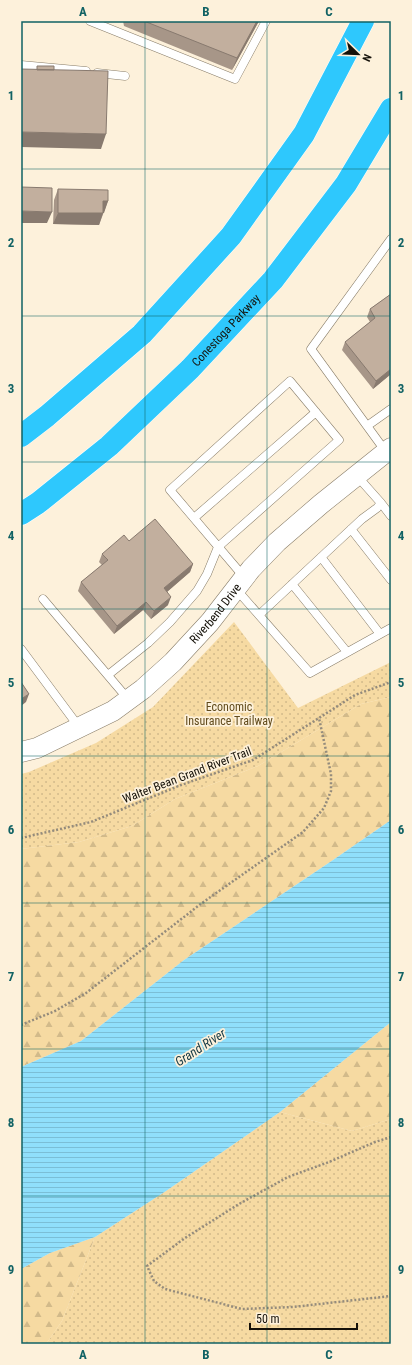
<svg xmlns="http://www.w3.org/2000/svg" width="412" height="1365" font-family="'Roboto Condensed',sans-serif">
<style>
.grass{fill:url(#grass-dots)}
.forest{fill:url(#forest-firs)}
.water{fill:url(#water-rules)}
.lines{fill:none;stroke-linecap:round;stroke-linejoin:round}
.service-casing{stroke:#887d69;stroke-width:9}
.tertiary-casing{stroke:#887d69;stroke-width:21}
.motorway-casing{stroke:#fff;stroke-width:23}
.path{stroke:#948b7c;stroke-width:2.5;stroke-dasharray:2 2;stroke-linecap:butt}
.service{stroke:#fff;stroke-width:8}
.tertiary{stroke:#fff;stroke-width:20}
.motorway{stroke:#2ec8fd;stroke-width:22}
.wall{fill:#a79688}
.shaded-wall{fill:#887a6f}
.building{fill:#c2af9e;stroke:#887a6f}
.grid{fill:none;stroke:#116264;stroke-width:1;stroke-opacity:0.55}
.labels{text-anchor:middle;stroke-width:3.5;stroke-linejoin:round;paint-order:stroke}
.street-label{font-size:12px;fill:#151109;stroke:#fdf1db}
.park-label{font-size:12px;fill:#624c1d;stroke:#fdf1db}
.water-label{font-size:13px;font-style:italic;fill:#153a46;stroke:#fdf1db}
.neatline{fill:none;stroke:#116264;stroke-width:1.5}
.grid-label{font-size:13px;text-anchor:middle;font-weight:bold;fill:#116264}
</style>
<defs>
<pattern id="grass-dots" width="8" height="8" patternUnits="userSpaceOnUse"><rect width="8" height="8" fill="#f6daa2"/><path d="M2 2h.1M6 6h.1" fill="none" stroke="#d2ba8a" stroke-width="1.8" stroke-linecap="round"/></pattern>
<pattern id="forest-firs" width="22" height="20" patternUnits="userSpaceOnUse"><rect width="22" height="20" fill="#f6daa2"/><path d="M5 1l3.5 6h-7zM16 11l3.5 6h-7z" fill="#d2ba8a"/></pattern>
<pattern id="water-rules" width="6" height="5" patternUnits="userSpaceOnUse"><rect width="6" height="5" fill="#90dffb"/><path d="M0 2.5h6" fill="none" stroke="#7bbed6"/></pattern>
</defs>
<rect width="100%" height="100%" fill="#fdf1db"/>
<path class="grass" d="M 234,622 L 298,708 L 391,662 L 391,697 L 361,704 L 258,766 L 175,799 L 132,826 L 79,842 L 21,849 L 21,774 L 29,772 L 96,743 L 153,707 Z
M 280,1112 L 352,1131 L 391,1119 L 391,1344 L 46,1344 L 62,1321 L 95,1237 L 166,1191 Z"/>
<path class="forest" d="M 391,697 L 391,820 L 333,860 L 184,960 L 81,1041 L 21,1067 L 21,849 L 79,842 L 132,826 L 175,799 L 258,766 L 361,704 Z
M 391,1022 L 391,1119 L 352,1131 L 280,1112 Z
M 95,1237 L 62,1321 L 46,1344 L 21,1344 L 21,1269 L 50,1253 Z"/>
<path class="water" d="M 391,820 L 391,1022 L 280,1112 L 166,1191 L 95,1237 L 50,1253 L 21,1269 L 21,1067 L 81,1041 L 184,960 L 333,860 Z"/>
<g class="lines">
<defs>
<path id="service" d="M 90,21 L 235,79 L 266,21
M 21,65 L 86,71
M 97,73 L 125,76
M 367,426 L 391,409
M 386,452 L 311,349 L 391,239
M 357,476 L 381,503 L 391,516
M 194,518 L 316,412
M 351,529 L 391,580
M 321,557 L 380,634
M 292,584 L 347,652
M 236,589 L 310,673 L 391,628
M 43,599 L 128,699
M 259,615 L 362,519 L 377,508 L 381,503
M 21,649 L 79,727
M 108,675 L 148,643 L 170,622 L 197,591 L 207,574 L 218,547 L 339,440 L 290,381 L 170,490 L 244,577"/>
<g id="tertiary">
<path id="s1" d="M 21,752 L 37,748 L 113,711 L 143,689 L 173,662 L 210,622 L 251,569 L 277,542 L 321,504 L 391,448"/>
</g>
<g id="motorway">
<path d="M 21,436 L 47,416 L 142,334 L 231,236 L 304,134 L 363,21"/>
<path id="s2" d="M 21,514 L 38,503 L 109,446 L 190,369 L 273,280 L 346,184 L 391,109"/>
</g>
</defs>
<use href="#service" class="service-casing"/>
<use href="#tertiary" class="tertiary-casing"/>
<use href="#motorway" class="motorway-casing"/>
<path class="path" d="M 21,838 L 91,822 L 181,785 L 253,760 L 355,695 L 391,682
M 21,1025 L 55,1011 L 86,993 L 202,903 L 303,832 L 324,808 L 331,791 L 331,774 L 319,718
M 391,1137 L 375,1142 L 329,1162 L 288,1177 L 239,1204 L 185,1238 L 147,1266 L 154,1281 L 165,1289 L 242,1309 L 293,1307 L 391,1296"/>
<use href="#service" class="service"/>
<use href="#tertiary" class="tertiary"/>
<use href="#motorway" class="motorway"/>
</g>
<path class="wall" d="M 123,21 L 259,21 L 232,70 L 124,26 Z
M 58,189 L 108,201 L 99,225 L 53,224 L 54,200 Z
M 391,260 L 391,290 L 390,264 Z
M 391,294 L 391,374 L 373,389 L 342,350 L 345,342 L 370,322 L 367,317 L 370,309 Z
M 129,541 L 193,564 L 190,572 L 167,592 L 168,605 L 151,619 L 143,610 L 114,634 L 78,591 L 81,582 L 102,565 L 99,562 L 102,554 Z"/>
<path class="shaded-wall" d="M 257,21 L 259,21 L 232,70 L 237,58 Z
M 21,132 L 106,134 L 101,149 L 21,147 Z
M 103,201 L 108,201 L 104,213 L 99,213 Z
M 21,211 L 52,212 L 47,223 L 21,223 Z
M 58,213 L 103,213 L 99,225 L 53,224 Z
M 391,369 L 391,374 L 373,389 L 376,381 Z
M 193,564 L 190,572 L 161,597 L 164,588 Z
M 171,597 L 168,605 L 151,619 L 154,611 Z
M 146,602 L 143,610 L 114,634 L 117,626 Z
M 29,694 L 26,702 L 21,706 L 21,699 Z"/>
<path class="building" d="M 144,21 L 257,21 L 237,58 Z
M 37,66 L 54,66 L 54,70 L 37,70 Z
M 21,69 L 108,71 L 106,134 L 21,132 Z
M 21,187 L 52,188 L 52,212 L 21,211 Z
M 58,189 L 108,190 L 108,201 L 103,201 L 103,213 L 58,213 Z
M 391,294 L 391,369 L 376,381 L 345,342 L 375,318 L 370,309 Z
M 155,519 L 193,564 L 164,588 L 171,597 L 154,611 L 146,602 L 117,626 L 81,582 L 108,560 L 102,554 L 124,535 L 129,541 Z
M 21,682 L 29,694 L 21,699 Z"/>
<path class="grid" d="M 145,21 L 145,1344M 267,21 L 267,1344M 21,169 L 391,169M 21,316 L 391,316M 21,462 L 391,462M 21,609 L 391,609M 21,756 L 391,756M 21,903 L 391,903M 21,1049 L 391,1049M 21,1196 L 391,1196"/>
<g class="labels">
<g class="street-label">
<text dy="4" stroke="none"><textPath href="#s2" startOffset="276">Conestoga Parkway</textPath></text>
<text dy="4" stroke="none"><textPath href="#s1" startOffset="243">Riverbend Drive</textPath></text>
<text transform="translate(187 775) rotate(-21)" y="4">Walter Bean Grand River Trail</text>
</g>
<g class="park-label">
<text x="229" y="711">Economic<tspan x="229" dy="14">Insurance Trailway</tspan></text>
</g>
<g class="water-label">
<text transform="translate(200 1047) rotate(-33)" y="5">Grand River</text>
</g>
</g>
<rect width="412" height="1365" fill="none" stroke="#fdf1db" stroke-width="44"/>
<g transform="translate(358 54) rotate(113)" stroke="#fdf1db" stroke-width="3" paint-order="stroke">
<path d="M0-3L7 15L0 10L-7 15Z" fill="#151109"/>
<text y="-6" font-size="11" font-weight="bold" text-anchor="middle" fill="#151109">N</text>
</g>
<path d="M250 1323v6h107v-6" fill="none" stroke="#151109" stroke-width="2"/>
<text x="256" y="1323" font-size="12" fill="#151109" stroke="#fdf1db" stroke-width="3" paint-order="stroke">50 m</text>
<rect x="22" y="22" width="368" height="1321" class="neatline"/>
<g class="grid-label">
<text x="83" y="16">A</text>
<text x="206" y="16">B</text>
<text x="329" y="16">C</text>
<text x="11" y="100">1</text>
<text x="401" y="100">1</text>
<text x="11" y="247">2</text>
<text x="401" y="247">2</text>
<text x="11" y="393">3</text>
<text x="401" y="393">3</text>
<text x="11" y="540">4</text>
<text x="401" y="540">4</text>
<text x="11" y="687">5</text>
<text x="401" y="687">5</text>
<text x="11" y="834">6</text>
<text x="401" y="834">6</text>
<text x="11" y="981">7</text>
<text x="401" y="981">7</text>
<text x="11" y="1127">8</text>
<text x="401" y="1127">8</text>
<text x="11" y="1274">9</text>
<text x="401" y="1274">9</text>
<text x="83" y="1359">A</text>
<text x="206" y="1359">B</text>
<text x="329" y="1359">C</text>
</g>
</svg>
